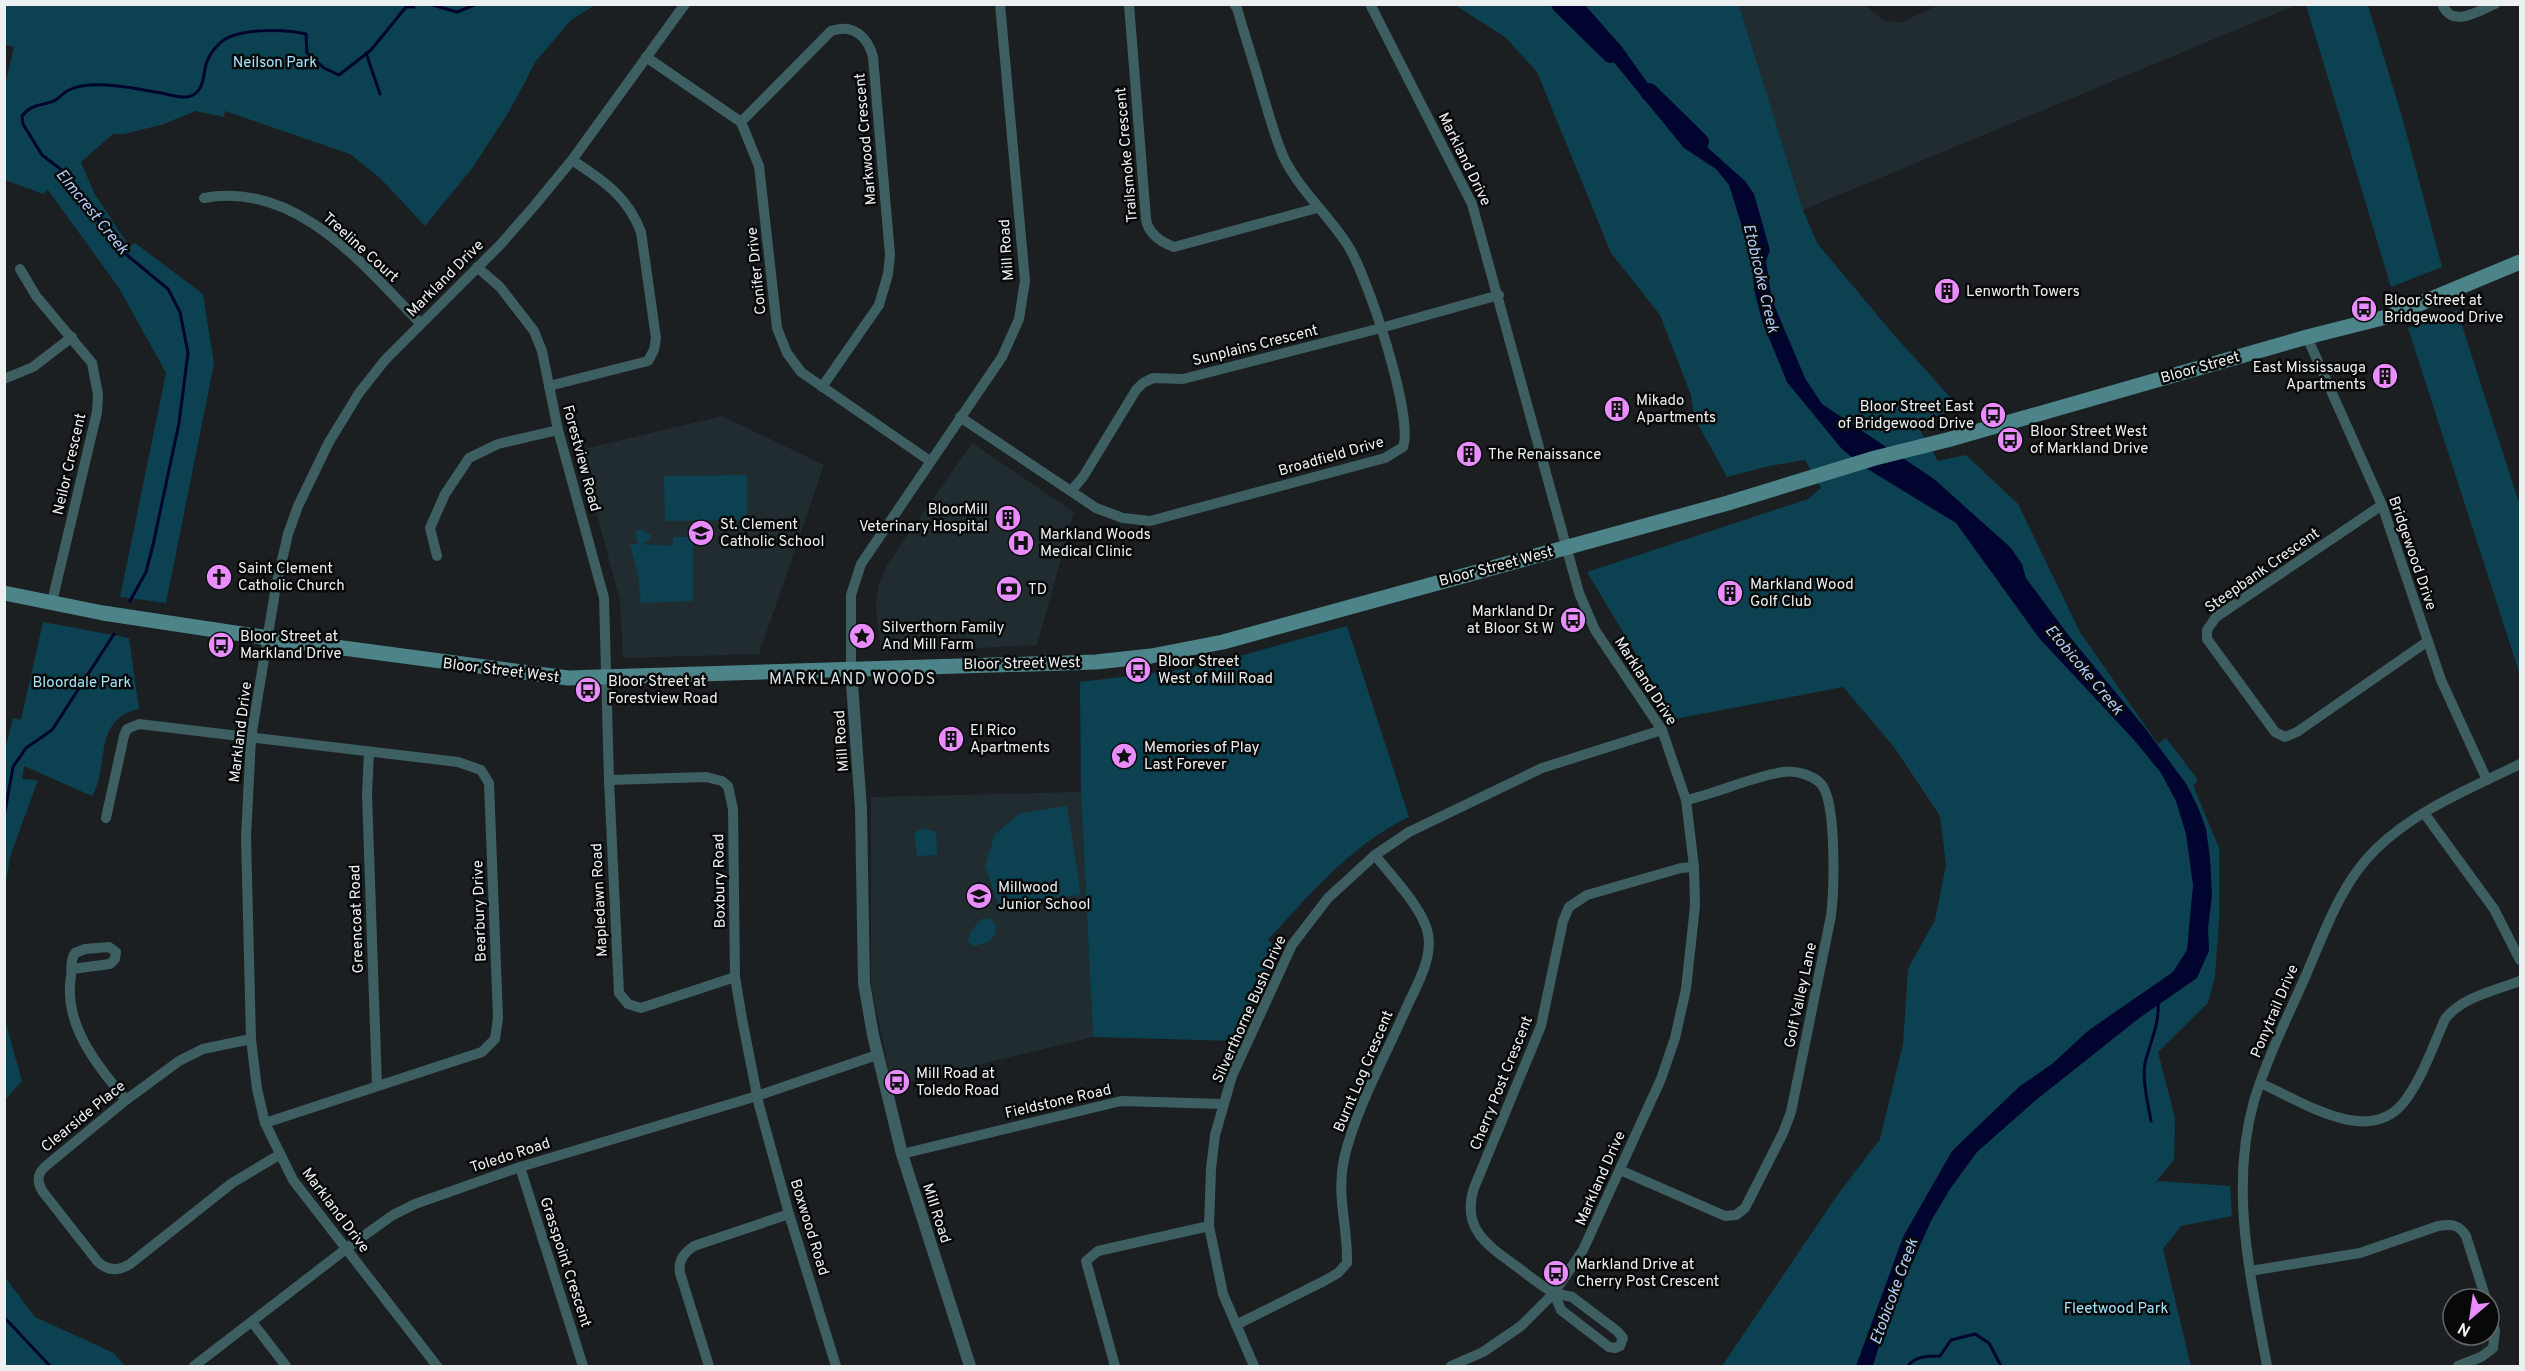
<svg xmlns="http://www.w3.org/2000/svg" width="2525" height="1371" font-family="Overpass,sans-serif">
<style>
.built{fill:#212c30}
.green{fill:#0c4151}
.water{fill:#00042e}
.lines{fill:none;stroke-linecap:round;stroke-linejoin:round}
.stream{stroke:#00042e;stroke-width:3}
.river{stroke:#00042e;stroke-width:18}
.minor{stroke:#3e5f62;stroke-width:10}
.tertiary{stroke:#3e5f62;stroke-width:12}
.secondary{stroke:#4d8489;stroke-width:15}
.labels{text-anchor:middle;stroke-width:5;stroke-linejoin:round;paint-order:stroke}
.park-label{font-size:15px;fill:#a6e3fa;stroke:#070909}
.street-label{font-size:15px;fill:#edf0f1;stroke:#070909}
.poi-label{font-size:15px;fill:#edf0f1;stroke:#070909;text-anchor:start}
.water-label{font-size:16px;font-style:italic;fill:#b0caf7;stroke:#070909}
.neighbourhood-label{font-size:16px;letter-spacing:1.5px;fill:#dae0e3;stroke:#070909}
</style>
<rect width="100%" height="100%" fill="#1b1f21"/>
<g class="built">
<path d="M1941 4 2296 5 1803 210 1739 5H1864L1884 21 1902 22Z"/>
<path d="M722 416 824 465 759 654 623 658 620 601 580 450Z"/>
<path d="M972 443 1074 512 1037 645 881 653 876 606 878 587 887 565Z"/>
<path d="M1081 792 1093 1037 892 1086 871 985V797Z"/>
</g>
<g class="green">
<path d="M4 5H595L571 20 536 61 510 110 473 167 425 226 380 178 350 154 225 111 224 117 196 111 161 125 124 134H113L81 162 94 193 129 246 135 243 203 294 214 364 166 603 120 597 166 373 119 288 48 190 43 194 5 180V85L14 47 5 45Z"/>
<path d="M1455 5H1739L1803 210 1817 243 1894 335 1960 408 1916 423 1938 461 1966 455 2018 504 2080 632 2158 744 2166 738 2198 780 2193 785 2219 848V920L2215 976 2208 1003 2158 1052 2175 1118 2174 1160 2155 1183 2159 1181 2230 1186 2232 1216 2181 1226 2163 1249 2191 1366H1722L1836 1197 1880 1139 1903 1044 1908 969 1935 920 1946 865 1940 816 1894 747 1843 687 1675 719 1587 572 1808 499 1821 488 1805 460 1769 466 1727 477 1694 417 1691 395 1660 315 1611 253 1537 72 1505 37Z"/>
<path d="M2306 5H2368L2402 117 2442 267 2391 287Z"/>
<path d="M2457 310 2520 506V675L2408 328Z"/>
<path d="M747 475V520L665 521 664 476Z"/>
<path d="M640 529 651 535 649 541 641 544 673 546V537H693V601L641 603 638 574 630 544H639L636 540V531Z"/>
<path d="M43 622 129 638 139 709C92 719 110 766 92 796L24 766 22 779 38 780 10 857 5 888 4 754 13 718 21 720Z"/>
<path d="M1347 626 1409 817C1352 844 1310 894 1268 940L1278 949 1236 1041 1093 1037 1081 792 1080 682 1178 670 1222 661Z"/>
<path d="M1067 806 1081 895 998 903 985 866 995 834 1020 813Z"/>
<path d="M922 828 936 832 937 855 917 856 914 833Z"/>
<path d="M983 918 991 919 996 925C996 941 988 943 974 946L968 942C969 931 975 926 983 918Z"/>
<path d="M4 1017 22 1081 5 1100H4Z"/>
<path d="M4 1276 35 1317 114 1353 125 1366H5Z"/>
</g>
<path class="water" d="M1559 5H1585L1622 47 1669 113 1745 181 1754 194 1770 250 1766 261 1772 300 1805 378 1822 404 1934 479 2010 547 2022 564 2026 578 2069 636 2145 728 2187 785 2198 807 2206 829 2210 858 2212 896 2208 928 2209 951 2197 978 2138 1019 2036 1100 1977 1152 1950 1189 1931 1221 1897 1297 1879 1346 1873 1366H1856L1903 1237 1952 1151 2020 1086 2052 1064 2089 1030 2173 972 2187 950 2193 885 2186 834 2176 801 2161 773 2135 741 2039 638 1956 523 1861 465 1841 448 1787 382 1762 321 1754 289 1753 262 1729 185 1716 169 1684 148 1585 27Z"/>
<g class="lines">
<g class="stream">
<path d="M429 4 457 12 477 4"/>
<path d="M366 53 380 94"/>
<path d="M130 601 146 572 153 545 179 423 188 353 180 312 168 289 122 251 104 231 91 205 63 171 42 155 23 124 22 116C31 104 41 106 54 101 59 98 63 93 69 90 91 79 132 88 155 92 165 93 178 98 187 97 204 94 203 77 206 64 208 58 213 50 218 45 233 27 285 29 306 34L307 53 324 68 339 75 371 50 406 7H414V4"/>
<path d="M4 817 13 767 26 748 52 730 114 634"/>
<path d="M2151 1121C2148 1103 2142 1081 2145 1063 2150 1043 2160 1022 2158 1002"/>
<path d="M4 1317 50 1366"/>
<path d="M1908 1366C1915 1356 1928 1356 1940 1356L1951 1340 1975 1334 1989 1343 2001 1366"/>
</g>
<g class="river">
<path d="M1560 4 1611 54"/>
<path d="M1649 92 1700 142"/>
</g>
<g class="minor">
<path d="M1129 4 1146 219C1148 234 1161 242 1174 247L1317 208"/>
<path d="M1370 4 1472 204 1579 593 1595 630 1662 730 1686 800 1694 867 1695 906 1686 989 1675 1038 1661 1079 1583 1250 1554 1293 1521 1326 1483 1352 1451 1366"/>
<path d="M2442 4C2452 29 2478 11 2495 4"/>
<path d="M646 57 741 122 759 166 777 328 787 353 801 372 930 461"/>
<path d="M741 122 831 31C853 23 868 37 873 57L890 255 888 274 879 305 822 387"/>
<path d="M204 198C297 181 362 264 420 323"/>
<path d="M477 267 500 287 534 331 542 351 558 430 604 598 609 780 619 993 628 1004 641 1008 735 977"/>
<path d="M20 269 36 296 92 363 98 394 97 412 52 602"/>
<path d="M2307 337 2382 505 2441 680 2487 780"/>
<path d="M4 379 33 367 72 337"/>
<path d="M549 386 648 361 654 350 656 338 641 232C627 196 604 181 572 160"/>
<path d="M960 417 1096 508 1123 518 1150 521 1385 458 1403 447C1414 416 1367 274 1347 244 1328 215 1301 191 1285 160 1275 139 1270 117 1263 95 1255 66 1245 37 1237 8L1234 4"/>
<path d="M1071 491 1083 477 1136 390 1143 383 1153 378 1183 379 1195 376 1381 328 1499 295"/>
<path d="M2382 505 2216 617 2207 630V639L2275 732 2285 737 2297 732 2428 641"/>
<path d="M437 556 430 528 445 494 469 458 498 444 558 430"/>
<path d="M851 670V595L861 564 1002 357 1019 319 1025 281 1000 4"/>
<path d="M369 752 367 794 377 1086"/>
<path d="M609 780 706 777 722 781 728 786 733 809 735 977 742 1019 759 1105 789 1214 836 1366"/>
<path d="M2424 813 2494 909 2520 960"/>
<path d="M106 818 124 736 127 729 139 724 458 762 481 770 489 783 498 1018 495 1039 482 1052 265 1123"/>
<path d="M72 969 110 964 115 959 116 952 109 947 85 949 75 953C70 960 72 967 71 976 63 1025 97 1065 126 1100"/>
<path d="M251 1039 203 1049 179 1061 126 1100 47 1165C37 1173 36 1181 43 1192L98 1262C108 1271 119 1271 130 1264L232 1183 279 1155"/>
<path d="M2260 1083C2300 1100 2368 1148 2404 1102 2422 1079 2433 1046 2445 1019 2462 997 2496 990 2520 981"/>
<path d="M902 1154 1121 1101 1224 1104"/>
<path d="M520 1167 583 1366"/>
<path d="M1620 1170 1725 1216 1736 1215 1745 1208 1783 1133 1791 1112 1831 916C1834 892 1837 801 1821 784 1813 775 1795 770 1783 772 1751 777 1718 793 1686 800"/>
<path d="M2250 1271 2360 1253 2438 1226C2451 1224 2459 1224 2466 1236L2486 1299"/>
<path d="M1554 1293C1540 1285 1528 1275 1516 1266 1487 1245 1461 1228 1474 1188L1541 1026 1563 921 1569 907 1587 895 1681 868 1694 867"/>
<path d="M1554 1293 1572 1297 1617 1331 1623 1338 1620 1346 1615 1348 1609 1347 1561 1310Z"/>
<path d="M252 1322 286 1366"/>
<path d="M1236 1325 1324 1281 1338 1273 1347 1263C1348 1226 1336 1197 1344 1159 1356 1108 1384 1059 1405 1011 1415 988 1433 960 1428 934 1424 909 1390 875 1375 855"/>
<path d="M194 1366 355 1242 393 1215 415 1204 520 1167 757 1096 877 1055"/>
<path d="M437 1366 293 1180 265 1123 257 1089 251 1039 246 837 251 738 276 586 288 534 298 506 329 442 359 393 385 360 501 244 535 205 572 160 685 4"/>
<path d="M709 1366 680 1273C678 1260 684 1253 694 1246L789 1214"/>
<path d="M1115 1366 1086 1261 1098 1251 1209 1226"/>
<path d="M1254 1366 1223 1294 1209 1226 1211 1169 1215 1135 1232 1076 1292 945 1328 898 1375 855 1409 832 1542 768 1662 730"/>
<path d="M2267 1366C2251 1279 2229 1189 2254 1101 2267 1058 2288 1016 2306 975 2325 931 2341 883 2376 849 2416 810 2471 788 2520 764"/>
<path d="M2458 1366 2481 1357 2493 1348 2495 1330 2489 1309"/>
</g>
<path class="tertiary" d="M851 670 861 809 864 983 873 1035 902 1154 970 1366"/>
<path class="secondary" d="M4 593 103 613 268 638 568 678 1096 662 1151 656 1223 642 1728 503 1875 458 1947 440 2307 337 2390 316 2520 262"/>
</g>
<defs>
<g id="building-disc" transform="scale(1.35)"><circle r="9.5" fill="#e98dfe" stroke="#070909"/><path d="M-4-6H4V6H1V3H-1V6H-4ZM-2.5-4.3h1.7v1.8h-1.7ZM.8-4.3h1.7v1.8H.8ZM-2.5-1h1.7V.8h-1.7ZM.8-1h1.7V.8H.8Z" fill="#111"/></g>
<g id="bus-disc" transform="scale(1.35)"><circle r="9.5" fill="#e98dfe" stroke="#070909"/><path d="M-5-6H5V4H4V6H2V4H-2V6H-4V4H-5ZM-3.5-4V0h7V-4ZM-3.5 1.2v1.5H-2V1.2ZM2 1.2v1.5H3.5V1.2Z" fill="#111"/></g>
<g id="school-disc" transform="scale(1.35)"><circle r="9.5" fill="#e98dfe" stroke="#070909"/><path d="M0-5L7-2L0 1L-7-2ZM-4 1L0 2.5L4 1V4Q0 6-4 4Z" fill="#111"/></g>
<g id="hospital-disc" transform="scale(1.35)"><circle r="9.5" fill="#e98dfe" stroke="#070909"/><path d="M-5-5h3v3.5h4V-5h3V5h-3V1.5h-4V5h-3Z" fill="#111"/></g>
<g id="church-disc" transform="scale(1.35)"><circle r="9.5" fill="#e98dfe" stroke="#070909"/><path d="M-1.2-6h2.4v3.5h3.3v2.4h-3.3V6h-2.4V-.1h-3.3v-2.4h3.3Z" fill="#111"/></g>
<g id="bank-disc" transform="scale(1.35)"><circle r="9.5" fill="#e98dfe" stroke="#070909"/><path d="M-6-4H6V4H-6ZM0-2.3a2.3 2.3 0 1 0 0 4.6a2.3 2.3 0 1 0 0-4.6Z" fill="#111"/></g>
<g id="sight-disc" transform="scale(1.35)"><circle r="9.5" fill="#e98dfe" stroke="#070909"/><path d="M0-6L1.8-2.2L6-1.7L2.9 1.2L3.7 5.4L0 3.3L-3.7 5.4L-2.9 1.2L-6-1.7L-1.8-2.2Z" fill="#111"/></g>
</defs>
<g fill-rule="evenodd">
<use href="#building-disc" x="1947" y="291"/>
<use href="#bus-disc" x="2364" y="309"/>
<use href="#building-disc" x="2385" y="376"/>
<use href="#building-disc" x="1617" y="409"/>
<use href="#bus-disc" x="1993" y="415"/>
<use href="#bus-disc" x="2010" y="440"/>
<use href="#building-disc" x="1469" y="454"/>
<use href="#building-disc" x="1008" y="518"/>
<use href="#school-disc" x="701" y="533"/>
<use href="#hospital-disc" x="1021" y="543"/>
<use href="#church-disc" x="219" y="577"/>
<use href="#bank-disc" x="1009" y="589"/>
<use href="#building-disc" x="1730" y="593"/>
<use href="#bus-disc" x="1573" y="620"/>
<use href="#sight-disc" x="862" y="636"/>
<use href="#bus-disc" x="221" y="645"/>
<use href="#bus-disc" x="1138" y="670"/>
<use href="#bus-disc" x="588" y="690"/>
<use href="#building-disc" x="951" y="739"/>
<use href="#sight-disc" x="1124" y="756"/>
<use href="#school-disc" x="979" y="896"/>
<use href="#bus-disc" x="897" y="1082"/>
<use href="#bus-disc" x="1556" y="1273"/>
</g>
<g class="labels">
<g class="park-label">
<text x="275" y="67">Neilson Park</text>
<text x="82" y="687">Bloordale Park</text>
<text x="2116" y="1313">Fleetwood Park</text>
</g>
<g class="street-label">
<text transform="translate(865 139) rotate(-95)" y="5">Markwood Crescent</text>
<text transform="translate(1126 155) rotate(-95)" y="5">Trailsmoke Crescent</text>
<text transform="translate(1465 159) rotate(64)" y="5">Markland Drive</text>
<text transform="translate(361 247) rotate(42)" y="5">Treeline Court</text>
<text transform="translate(1006 250) rotate(-94)" y="5">Mill Road</text>
<text transform="translate(756 271) rotate(-96)" y="5">Conifer Drive</text>
<text transform="translate(445 278) rotate(-45)" y="5">Markland Drive</text>
<text transform="translate(1255 345) rotate(-14)" y="5">Sunplains Crescent</text>
<text transform="translate(2200 367) rotate(-16)" y="5">Bloor Street</text>
<text transform="translate(1331 456) rotate(-16)" y="5">Broadfield Drive</text>
<text transform="translate(582 458) rotate(75)" y="5">Forestview Road</text>
<text transform="translate(69 464) rotate(-77)" y="5">Neilor Crescent</text>
<text transform="translate(2413 553) rotate(71)" y="5">Bridgewood Drive</text>
<text transform="translate(1496 566) rotate(-15)" y="5">Bloor Street West</text>
<text transform="translate(2262 570) rotate(-35)" y="5">Steepbank Crescent</text>
<text transform="translate(1022 663) rotate(-1)" y="5">Bloor Street West</text>
<text transform="translate(501 670) rotate(7)" y="5">Bloor Street West</text>
<text transform="translate(1646 681) rotate(57)" y="5">Markland Drive</text>
<text transform="translate(240 732) rotate(-83)" y="5">Markland Drive</text>
<text transform="translate(841 741) rotate(-94)" y="5">Mill Road</text>
<text transform="translate(719 881) rotate(-91)" y="5">Boxbury Road</text>
<text transform="translate(599 900) rotate(-93)" y="5">Mapledawn Road</text>
<text transform="translate(479 911) rotate(-92)" y="5">Bearbury Drive</text>
<text transform="translate(356 919) rotate(-92)" y="5">Greencoat Road</text>
<text transform="translate(1800 995) rotate(-78)" y="5">Golf Valley Lane</text>
<text transform="translate(1249 1009) rotate(-66)" y="5">Silverthorne Bush Drive</text>
<text transform="translate(2274 1011) rotate(-67)" y="5">Ponytrail Drive</text>
<text transform="translate(1363 1071) rotate(-67)" y="5">Burnt Log Crescent</text>
<text transform="translate(1501 1083) rotate(-68)" y="5">Cherry Post Crescent</text>
<text transform="translate(1058 1101) rotate(-13)" y="5">Fieldstone Road</text>
<text transform="translate(83 1116) rotate(-39)" y="5">Clearside Place</text>
<text transform="translate(510 1155) rotate(-18)" y="5">Toledo Road</text>
<text transform="translate(1600 1178) rotate(-66)" y="5">Markland Drive</text>
<text transform="translate(336 1210) rotate(53)" y="5">Markland Drive</text>
<text transform="translate(937 1213) rotate(72)" y="5">Mill Road</text>
<text transform="translate(810 1227) rotate(73)" y="5">Boxwood Road</text>
<text transform="translate(566 1262) rotate(72)" y="5">Grasspoint Crescent</text>
</g>
<g class="poi-label">
<text x="1966" y="296">Lenworth Towers</text>
<text x="2384" y="305">Bloor Street at<tspan x="2384" dy="17">Bridgewood Drive</tspan></text>
<text x="2366" y="372" text-anchor="end">East Mississauga<tspan x="2366" dy="17">Apartments</tspan></text>
<text x="1636" y="405">Mikado<tspan x="1636" dy="17">Apartments</tspan></text>
<text x="1974" y="411" text-anchor="end">Bloor Street East<tspan x="1974" dy="17">of Bridgewood Drive</tspan></text>
<text x="2030" y="436">Bloor Street West<tspan x="2030" dy="17">of Markland Drive</tspan></text>
<text x="1488" y="459">The Renaissance</text>
<text x="988" y="514" text-anchor="end">BloorMill<tspan x="988" dy="17">Veterinary Hospital</tspan></text>
<text x="720" y="529">St. Clement<tspan x="720" dy="17">Catholic School</tspan></text>
<text x="1040" y="539">Markland Woods<tspan x="1040" dy="17">Medical Clinic</tspan></text>
<text x="238" y="573">Saint Clement<tspan x="238" dy="17">Catholic Church</tspan></text>
<text x="1750" y="589">Markland Wood<tspan x="1750" dy="17">Golf Club</tspan></text>
<text x="1028" y="594">TD</text>
<text x="1554" y="616" text-anchor="end">Markland Dr<tspan x="1554" dy="17">at Bloor St W</tspan></text>
<text x="882" y="632">Silverthorn Family<tspan x="882" dy="17">And Mill Farm</tspan></text>
<text x="240" y="641">Bloor Street at<tspan x="240" dy="17">Markland Drive</tspan></text>
<text x="1158" y="666">Bloor Street<tspan x="1158" dy="17">West of Mill Road</tspan></text>
<text x="608" y="686">Bloor Street at<tspan x="608" dy="17">Forestview Road</tspan></text>
<text x="970" y="735">El Rico<tspan x="970" dy="17">Apartments</tspan></text>
<text x="1144" y="752">Memories of Play<tspan x="1144" dy="17">Last Forever</tspan></text>
<text x="998" y="892">Millwood<tspan x="998" dy="17">Junior School</tspan></text>
<text x="916" y="1078">Mill Road at<tspan x="916" dy="17">Toledo Road</tspan></text>
<text x="1576" y="1269">Markland Drive at<tspan x="1576" dy="17">Cherry Post Crescent</tspan></text>
</g>
<g class="water-label">
<text transform="translate(93 211) rotate(51)" y="6">Elmcrest Creek</text>
<text transform="translate(1762 278) rotate(77)" y="6">Etobicoke Creek</text>
<text transform="translate(2085 669) rotate(50)" y="6">Etobicoke Creek</text>
<text transform="translate(1893 1291) rotate(-70)" y="6">Etobicoke Creek</text>
</g>
<g class="neighbourhood-label">
<text x="853" y="684">MARKLAND WOODS</text>
</g>
</g>
<rect width="2525" height="1371" fill="none" stroke="#edf0f1" stroke-width="12"/>
<g transform="translate(2471 1317) rotate(209)"><circle r="28" fill="#070909" stroke="#636566" stroke-width="1.5"/>
<path d="M0-4.5L10 22L0 15L-10 22Z" fill="#e98dfe"/>
<text y="-9" font-size="16" font-weight="bold" text-anchor="middle" fill="#edf0f1">N</text>
</g>
</svg>
